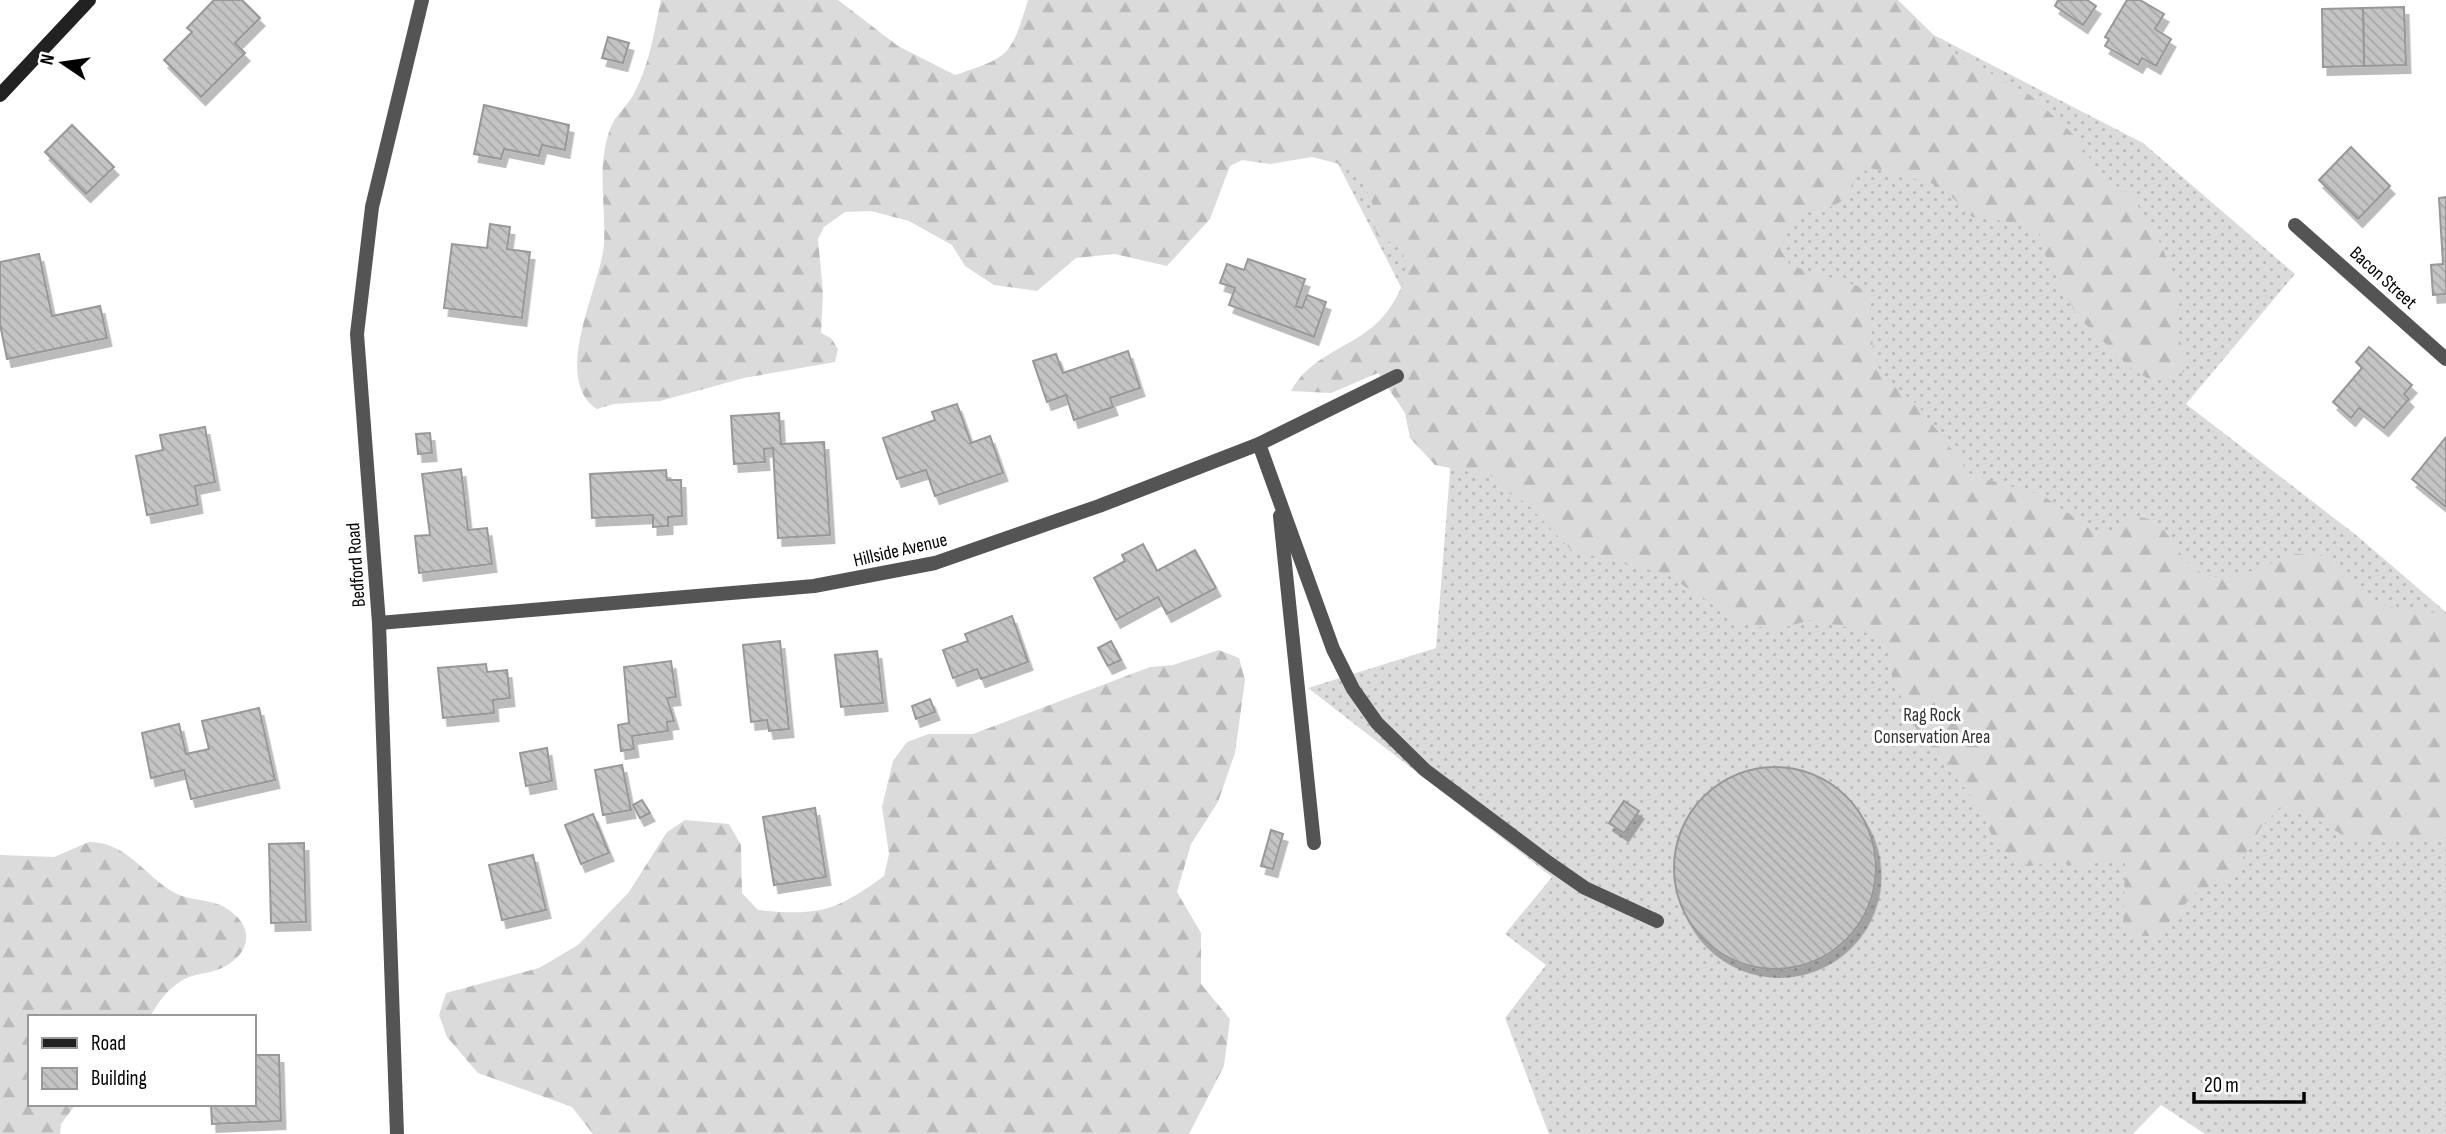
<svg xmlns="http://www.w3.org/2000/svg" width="2446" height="1134" font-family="'Sofia Sans Condensed',sans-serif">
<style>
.grass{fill:url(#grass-dots)}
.forest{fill:url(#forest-firs)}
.building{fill:url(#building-back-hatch);stroke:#989898;stroke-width:2;filter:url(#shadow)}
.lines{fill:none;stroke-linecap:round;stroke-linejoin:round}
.service{stroke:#545454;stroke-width:14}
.minor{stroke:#545454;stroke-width:14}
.tertiary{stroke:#545454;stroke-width:14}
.secondary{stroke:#212121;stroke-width:14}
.labels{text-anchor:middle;stroke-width:6;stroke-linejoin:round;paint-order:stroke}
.street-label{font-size:19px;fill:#000;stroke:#fff}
.park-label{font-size:19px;fill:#323232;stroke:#fff}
</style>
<defs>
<pattern id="grass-dots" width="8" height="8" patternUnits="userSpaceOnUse" patternTransform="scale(1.75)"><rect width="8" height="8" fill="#dbdbdb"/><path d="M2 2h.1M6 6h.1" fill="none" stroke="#bababa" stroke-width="1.8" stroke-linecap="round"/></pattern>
<pattern id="forest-firs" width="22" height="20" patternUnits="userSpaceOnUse" patternTransform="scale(1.75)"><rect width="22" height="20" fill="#dbdbdb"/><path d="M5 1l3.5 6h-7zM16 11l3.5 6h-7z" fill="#bababa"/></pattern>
<pattern id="building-back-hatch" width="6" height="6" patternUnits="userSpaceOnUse" patternTransform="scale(1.75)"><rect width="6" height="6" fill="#c4c4c4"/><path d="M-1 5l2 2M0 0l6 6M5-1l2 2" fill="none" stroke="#a7a7a7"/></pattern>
<filter id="shadow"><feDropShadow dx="4.5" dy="8" stdDeviation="0" flood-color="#0004"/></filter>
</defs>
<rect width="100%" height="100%" fill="#fff"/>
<path class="grass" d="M1866 0 2143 143 2295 274 2186 404 2356 535 2446 612V1134H2205L2161 1105 2133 1134H1549L1505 1018 1546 965 1505 934 1552 877 1308 688 1436 648 1456 395 1307 103Z"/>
<g class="forest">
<path d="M661 0H838L898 46 955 75C1011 57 1011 55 1028 0H1898L1950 51 2030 95 2072 133 2106 181 2121 188 2134 200 2156 234 2177 281 2178 336 2185 354 2184 372 2164 380 2147 378 2132 369 2077 316 2044 253 2040 234 2025 224 1972 217 1947 192 1931 183 1870 168C1866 171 1859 174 1856 178 1851 184 1854 192 1847 197 1813 224 1802 193 1780 249L1790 265 1858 286 1870 297 1873 351 1879 369 1890 383 1917 404 1971 475 2042 495 2089 528 2105 534C2113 529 2125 520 2134 518 2181 511 2171 596 2244 573 2261 568 2274 564 2288 553L2322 556C2369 604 2378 610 2446 613V837L2428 842 2403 838 2351 840 2304 812 2280 808 2261 827 2233 875 2195 893 2157 936H2132L2123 930 2125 863C2109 856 2101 858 2087 868L2056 862 2029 866 2006 856 1998 848 1977 804 1937 753 1919 735 1892 678 1890 652 1862 630 1811 620 1774 630 1739 622 1666 574 1572 551 1526 503 1503 490 1500 478 1435 465 1410 438 1405 413 1378 373 1331 393 1291 391C1311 354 1352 348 1379 321 1394 306 1417 269 1399 248 1394 243 1383 239 1376 235L1372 203 1361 177 1351 167 1312 157 1270 164 1242 160 1230 166 1210 219 1167 266 1115 254 1076 258 1037 291 994 285 965 266 952 245 909 221 871 211 845 212 824 227 818 239 823 292 821 333 831 338 838 349 835 362 744 378 660 401 614 404 597 409C550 378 601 286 604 244 606 205 596 164 611 127 615 116 626 107 632 97 649 68 654 32 661 0Z"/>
<path d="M1219 650 1239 658 1245 680 1235 753 1218 802 1191 844 1177 892 1201 933V984L1230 1019 1224 1066 1189 1134H593L572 1107 478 1073 447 1037 439 1015 446 993 539 968 578 945 629 892 667 832 685 820 729 824 741 845 742 893 758 910C818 916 835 912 884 876L889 854 882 807 893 761 907 742 929 734H973L1150 667 1173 665Z"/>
<path d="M89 842C128 842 145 877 175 893 190 901 212 899 226 908 255 926 252 953 222 968 209 974 193 973 181 981 166 991 159 1001 150 1017H30V1104H76L61 1124 60 1134H0V855L54 857Z"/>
</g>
<g class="building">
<path d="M214 0H242L260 18 235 43 245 53 201 97 164 60 192 32 187 28Z"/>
<path d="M2058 0H2087L2096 6 2083 25 2055 6Z"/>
<path d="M2127 0H2140L2164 14 2155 29 2171 39 2156 66 2142 58 2138 65 2105 46 2109 39 2105 37Z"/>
<path d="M2404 7 2406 65 2364 66 2363 8Z"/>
<path d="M2363 8 2364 66 2323 67 2322 9Z"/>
<path d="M608 37 629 43 623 63 602 58Z"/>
<path d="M484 105 569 125 565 150 542 145 539 156 504 149 501 159 474 154Z"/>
<path d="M72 125 114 167 86 194 45 152Z"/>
<path d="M2351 147 2390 186 2358 219 2319 180Z"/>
<path d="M2446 197V294L2433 295 2431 265 2443 264 2439 198Z"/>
<path d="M490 224 510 227 507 249 530 252 522 318 444 308 452 244 487 248Z"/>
<path d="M39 254 52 316 100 306 107 338 7 359 0 324V262Z"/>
<path d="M1248 259 1305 279 1296 306 1302 308 1307 295 1326 302 1314 337 1229 305 1235 288 1220 283 1227 264 1244 270Z"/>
<path d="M2369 347 2412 385 2404 394 2409 399 2384 428 2359 408 2351 418 2333 402 2362 368 2356 362Z"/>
<path d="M1128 351 1140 388 1110 398 1113 407 1074 420 1066 395 1047 402 1033 361 1056 354 1063 373Z"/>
<path d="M957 404 971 443 990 436 1003 473 935 496 926 470 897 479 883 438 935 420 932 412Z"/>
<path d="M779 413 781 444 824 442 830 535 778 538 773 448 764 449 765 462 734 464 731 416Z"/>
<path d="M205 427 215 482 195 486 198 505 147 515 136 456 163 450 160 435Z"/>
<path d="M430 433 432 453 418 454 416 434Z"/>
<path d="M2446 437V507L2412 479Z"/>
<path d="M461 469 468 530 487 528 492 564 419 573 415 536 430 535 422 474Z"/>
<path d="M666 470 667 480H681L682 516 668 517V526L653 527V515L592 518 590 474Z"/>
<path d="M1143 544 1157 571 1195 550 1216 588 1167 614 1158 597 1116 620 1094 578 1125 561 1122 555Z"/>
<path d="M1012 616 1028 662 981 679 977 669 953 678 943 650 968 641 965 634Z"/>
<path d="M780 641 789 729 769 731 767 720 751 722 743 645Z"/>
<path d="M1111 641 1121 660 1108 666 1098 648Z"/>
<path d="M877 651 883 703 841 707 835 655Z"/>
<path d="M671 661 676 697 667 698 674 721 667 722 668 731 632 736 634 749 621 751 618 725 629 723 624 667Z"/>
<path d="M486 664 487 672 507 670 510 698 493 700 494 713 443 718 438 668Z"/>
<path d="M930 699 935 712 916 719 912 706Z"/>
<path d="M259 708 275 780 191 799 184 770 151 778 142 733 179 724 186 754 209 749 202 721Z"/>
<path d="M547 748 552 781 526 786 520 753Z"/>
<path d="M622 765 631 810 603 815 595 770Z"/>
<circle cx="1775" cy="868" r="101"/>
<path d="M642 800 650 813 640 818 633 805Z"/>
<path d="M1624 801 1639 811 1624 833 1609 823Z"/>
<path d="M815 808 826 877 774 885 763 817Z"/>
<path d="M593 814 609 853 581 864 565 825Z"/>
<path d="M1271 830 1283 834 1273 869 1261 866Z"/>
<path d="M304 843 306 922 271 923 269 844Z"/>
<path d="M533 855 546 910 502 920 489 865Z"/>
<path d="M254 1055H279L281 1121 212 1124 211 1104H254Z"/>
</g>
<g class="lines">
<g class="service">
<path d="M1259 444 1333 649 1353 689 1377 723 1425 770 1549 863 1585 888 1657 921"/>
<path d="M1280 516 1314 843"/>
</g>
<g class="minor">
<path d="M2295 225 2446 359"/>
<path d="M379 623 814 586 935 563 1099 506 1259 444 1397 376"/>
</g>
<path class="tertiary" d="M397 1134 379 623 357 334 372 207 422 0"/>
<path class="secondary" d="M0 95 89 0"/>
</g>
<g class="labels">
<g class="street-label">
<text transform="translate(2384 277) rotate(42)" y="7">Bacon Street</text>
<text transform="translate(900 549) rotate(-13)" y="7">Hillside Avenue</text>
<text transform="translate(355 565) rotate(-94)" y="7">Bedford Road</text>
</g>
<g class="park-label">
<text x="1932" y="721">Rag Rock<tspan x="1932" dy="22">Conservation Area</tspan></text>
</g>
</g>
<rect x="28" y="1015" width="228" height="91" fill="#ffffff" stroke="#999999" stroke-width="2"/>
<rect x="42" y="1038" width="35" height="10" fill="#212121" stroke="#999999" stroke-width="2"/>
<text x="91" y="1050" font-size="21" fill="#000000">Road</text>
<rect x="42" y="1068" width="35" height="21" fill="url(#building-back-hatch)" stroke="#999999" stroke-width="2"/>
<text x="91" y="1085" font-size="21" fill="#000000">Building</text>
<g transform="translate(63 63) rotate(283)" stroke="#ffffff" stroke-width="5" paint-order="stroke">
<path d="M0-5L12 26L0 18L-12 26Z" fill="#000000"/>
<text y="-10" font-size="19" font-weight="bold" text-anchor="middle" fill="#000000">N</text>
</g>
<path d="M2194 1092v10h110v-10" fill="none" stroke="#000000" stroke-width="3.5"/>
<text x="2204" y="1092" font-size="21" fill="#000000" stroke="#ffffff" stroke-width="5" paint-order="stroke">20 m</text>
</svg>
